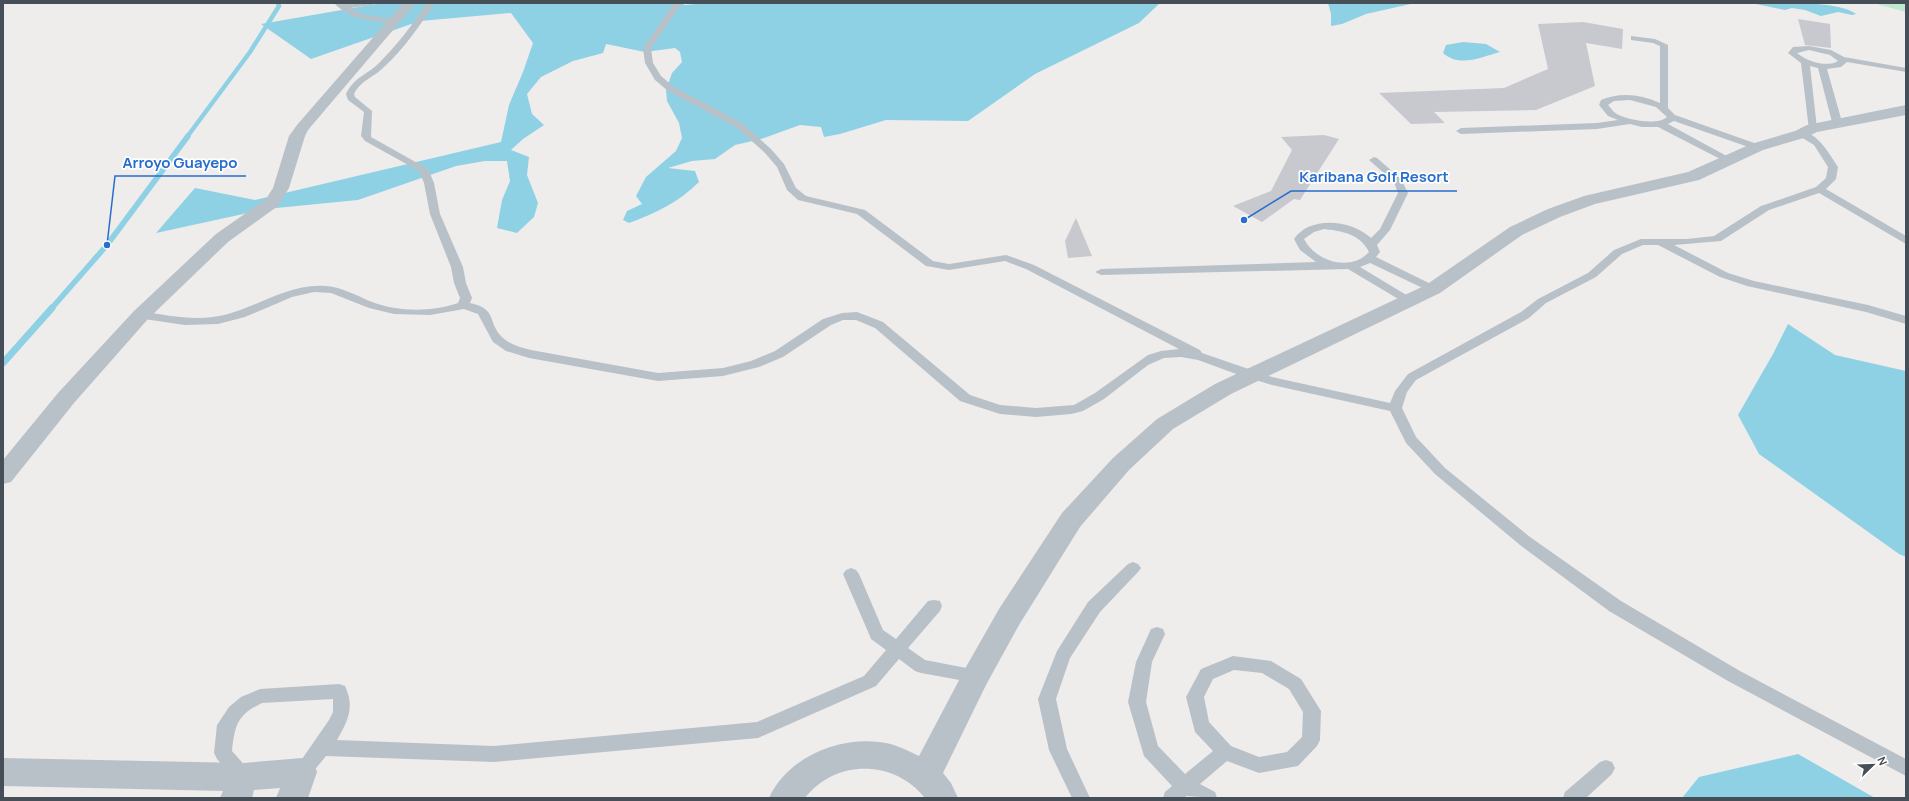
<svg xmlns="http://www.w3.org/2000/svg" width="1909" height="801" font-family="Manrope,sans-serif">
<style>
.green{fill:#bdeacf}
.water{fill:#8ed1e4}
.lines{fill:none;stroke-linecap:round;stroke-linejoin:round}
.stream-far2{stroke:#8ed1e4;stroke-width:4.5}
.stream-far1{stroke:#8ed1e4;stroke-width:5.5}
.stream{stroke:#8ed1e4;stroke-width:7}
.building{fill:#c7c9cf}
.service{fill:#b9c1c8;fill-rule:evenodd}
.minor{fill:#b9c1c8;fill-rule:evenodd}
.leader{fill:none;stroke:#276ece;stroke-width:1.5}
.callout-dot{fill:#276ece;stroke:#fff;stroke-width:1.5}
.callout-label{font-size:15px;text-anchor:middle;font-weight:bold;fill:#276ece;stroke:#fff;stroke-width:3.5;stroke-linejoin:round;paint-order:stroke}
</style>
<rect width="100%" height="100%" fill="#efecec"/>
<path class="green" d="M1873 3H1906V12Z"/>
<g class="water">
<path d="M382 3H679L685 5 707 3H1160L1139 23 1035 74 968 121 886 120 840 134 824 137 821 127 800 125 761 139 735 145 715 159 692 161 668 168 695 171 699 182C679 202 656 213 629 223L623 220 627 211 642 204 636 196 646 177 676 151 682 138 679 123 667 101 666 90 672 73 682 62 680 52 675 48 645 52 606 44 603 53 573 61 541 77 527 94 532 114 544 125 523 139 511 150 529 157 527 175 538 203 534 217 517 233 497 228 502 200 510 181 507 161H485L456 166 358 200 266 209 156 233 195 188 255 200 501 142 509 105 523 72 533 43 511 13 420 21 311 59 261 24Z"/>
<path d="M1328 3H1415L1366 14 1342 24 1331 26V14Z"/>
<path d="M1751 3C1776 3 1838 0 1856 14L1852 15 1838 12 1821 16 1805 10 1792 8 1785 10Z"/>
<path d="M1463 42 1486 44 1500 52C1481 57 1460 68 1443 53L1446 45Z"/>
<path d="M1788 324 1835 355 1906 371V557L1899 554 1759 454 1738 415 1773 354Z"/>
<path d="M1798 754 1875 798H1682L1699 777Z"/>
</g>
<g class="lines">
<path class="stream-far2" d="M187 137 250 52 279 6 278 3"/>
<path class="stream-far1" d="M51 309 107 245 188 136"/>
<path class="stream" d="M3 363 52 308"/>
</g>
<g class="building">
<path d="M1798 19 1830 24 1831 48 1805 45Z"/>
<path d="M1583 22 1623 29 1622 49 1586 43 1595 86 1536 110 1434 112 1445 123 1411 124 1379 93 1504 88 1548 69 1538 24Z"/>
<path d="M1324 135 1339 139 1300 200 1294 199 1262 222 1233 206 1271 191 1292 150 1281 137Z"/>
<path d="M1076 218 1092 256 1068 258 1065 241Z"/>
</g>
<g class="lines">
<g class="service">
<path d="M334 3 344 4 376 3 372 5 350 8 365 15 393 19 397 21 393 23C373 21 348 19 334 3Z"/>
<path d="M427 3H435C420 25 404 49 384 67 373 78 361 80 354 94L355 97 372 111 371 137 428 169 434 183 440 214 463 267 466 283 472 298 470 303C498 309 487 322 502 337 510 345 521 347 531 350L658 373 723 368 751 361 775 351 823 319 842 313 857 312 883 322 970 395 1000 405 1036 408 1074 405 1095 393 1148 355 1161 351 1179 349 1026 269 1005 261 949 270 926 266 857 214 798 200 787 190 777 167 765 153 736 127 668 91 655 80 645 63 643 48 674 3H682L651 48 653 63 661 76 674 87 742 123 771 149 784 164 796 188 806 196 865 210 933 261 949 264 1006 255 1034 265 1200 350 1202 353 1272 377 1390 403 1395 391 1408 374 1521 312 1538 299 1588 273 1614 250 1641 239H1687L1714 236 1761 206 1816 187 1826 178 1828 167 1814 145 1796 134 1798 132C1815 128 1830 155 1838 167L1836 179 1826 189 1906 236V244L1819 193 1769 210 1721 241 1674 245 1728 273 1754 281 1868 305 1906 316V324L1866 312 1747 286 1720 277 1658 245H1643L1622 254 1596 277 1546 303 1529 318 1416 380 1407 392 1402 408 1416 437 1445 468 1530 537 1621 601 1740 671 1906 759V776L1728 681 1609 611 1520 545 1435 474 1406 443 1390 411 1272 385 1239 375 1198 360 1181 357 1164 358 1148 365 1104 399 1083 411 1071 414 1036 417 1000 414 960 401 875 328 856 320H843L831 325 783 357 759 367 723 376 658 381 529 358 506 351 493 342 478 314 464 309 430 315 394 314 369 308 331 293 314 292 292 297 245 317 218 324 185 325 137 318 135 315 137 312 141 311C169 316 200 322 228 314 261 305 290 283 326 286 342 287 357 296 372 302 398 312 432 312 458 303L460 298 454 283 451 267 430 214 424 183 419 171 365 141 361 136 364 112 348 100 346 94C355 76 366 76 379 63 397 45 413 24 427 3Z"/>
<path d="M1631 36 1655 39 1668 45V108L1675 115 1760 145V149H1754L1674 121 1668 124 1734 160 1732 162H1726L1658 127H1642L1630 124 1597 129 1461 134 1456 131 1461 128 1597 123 1618 120 1608 116 1599 105 1601 100C1620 92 1640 94 1660 103V46L1653 43 1631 40ZM1630 100 1656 107 1667 117C1658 126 1624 120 1614 112 1612 110 1610 107 1608 105L1614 101Z"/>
<path d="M1809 46 1831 50 1844 57 1906 68V72L1847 62 1841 67 1827 69 1842 122 1837 125 1832 122 1818 68 1810 66 1817 128 1812 131 1809 130 1801 63 1788 53 1793 47ZM1809 50 1830 55 1838 61C1827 68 1806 61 1797 53Z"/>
<path d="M1374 157 1377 158 1401 179 1408 193 1390 230 1377 245 1380 252 1376 257 1437 287 1439 289 1437 291H1429L1370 263 1360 267 1413 299 1415 301 1413 303H1405L1348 269 1101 275 1095 272 1101 269 1316 262 1300 250 1294 239C1310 215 1352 220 1371 238L1380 229 1398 193 1394 182 1369 160ZM1324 229C1342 231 1360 234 1369 252 1351 272 1316 262 1304 239L1314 232Z"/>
<path d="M1133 562 1138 564 1141 568 1138 572 1100 612 1070 658 1056 699 1067 749 1090 798H1072L1049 750 1038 699 1057 651 1088 602 1128 564Z"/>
<path d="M851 568 856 570 859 574 883 630 896 639 928 601 934 600 940 601 942 606 940 611 908 648 925 660 982 671 984 676 982 681 976 683 921 673 915 671 899 659 876 686 758 738 494 762 326 756 308 778 302 780 296 778 293 772 329 720 333 712V699L262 703C237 715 235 725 232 751L248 769 251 775 248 781 242 783 236 781 217 759 214 753 217 725 229 707 241 697 260 689 339 684 345 686C355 707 348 721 337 740L494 746 757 722 864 676 886 650 871 639 869 634 843 574 846 570Z"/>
<path d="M1157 627 1163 629 1165 634 1152 662 1146 702 1158 746 1185 774 1213 751 1195 732 1186 697 1201 669 1233 656 1271 661 1301 679 1321 711 1320 740 1317 746 1298 766 1259 773 1227 761 1200 784 1215 792 1217 798 1186 796 1185 798H1163L1165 792 1172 786 1144 756 1128 702 1136 662 1151 629ZM1234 670 1262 673 1289 689 1303 712 1302 737 1287 752 1259 757 1231 746 1209 722 1204 697 1213 679Z"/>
<path d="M1606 760 1612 762 1615 768 1612 774 1586 798H1563L1565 792 1600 762Z"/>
</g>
<g class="minor">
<path d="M403 3H416L308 130 305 136 289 188 278 206 228 242 148 319 74 403 11 482 3 484V460L58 393 134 311 216 234 266 199 273 188 289 136 297 125Z"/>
<path d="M1906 105V115L1817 132 1807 137 1763 150 1699 180 1595 204 1560 217 1522 235 1440 293 1231 394 1173 429 1129 470 1080 527 1019 625 986 685 943 773 951 783 958 798H925C894 759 835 759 805 798H769C787 758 837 737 879 742 893 743 907 750 919 756L966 667 999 609 1062 513 1113 458 1157 419 1215 384 1426 285 1510 227 1548 209 1584 196 1688 172 1751 144 1795 131 1807 125Z"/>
<path d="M3 758 243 763 302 758 313 762 317 772 308 798H276L280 788 254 790 252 798H220L223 791 3 786Z"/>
</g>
</g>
<path class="leader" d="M107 245L115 176H246M1244 220L1291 191H1457"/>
<g class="callout-dot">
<circle cx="107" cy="245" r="4"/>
<circle cx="1244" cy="220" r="4"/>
</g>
<g class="callout-label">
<text x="180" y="168">Arroyo Guayepo</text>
<text x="1374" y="182">Karibana Golf Resort</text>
</g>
<rect width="1909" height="801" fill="none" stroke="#464f58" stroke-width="8"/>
<g transform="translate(1873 765) rotate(67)" stroke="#ffffff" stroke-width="3" paint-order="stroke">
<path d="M0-3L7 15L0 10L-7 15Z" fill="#464f58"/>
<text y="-6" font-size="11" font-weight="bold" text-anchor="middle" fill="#464f58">N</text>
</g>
</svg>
